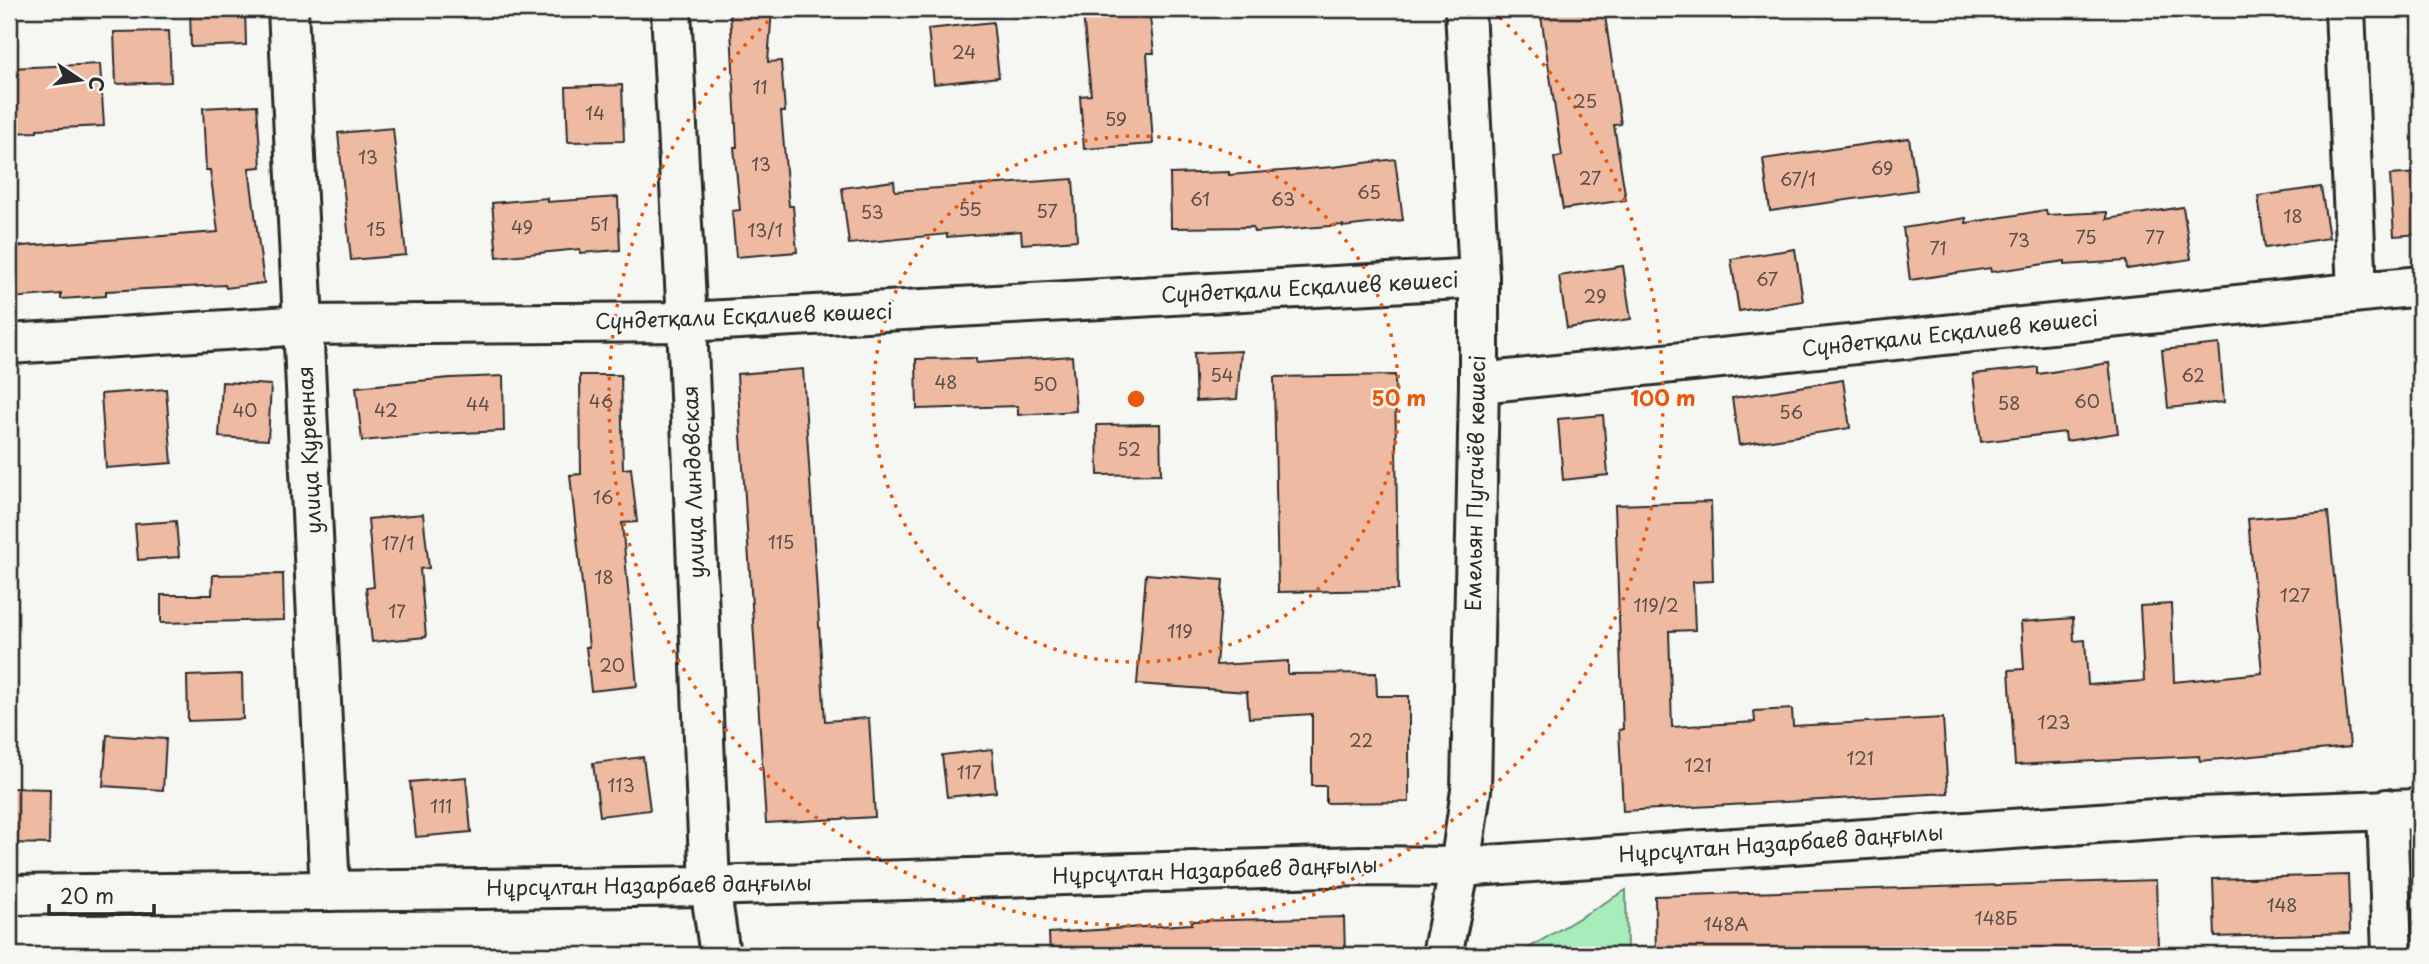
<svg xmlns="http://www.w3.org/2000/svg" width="2429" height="964" font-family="'Playpen Sans',sans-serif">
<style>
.green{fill:#a6edbb;stroke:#688c73;stroke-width:2}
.building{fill:#efbaa2;stroke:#2b2b2b;stroke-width:2}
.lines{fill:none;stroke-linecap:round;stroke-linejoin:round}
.minor-casing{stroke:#2b2b2b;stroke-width:44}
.tertiary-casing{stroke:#2b2b2b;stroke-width:44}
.secondary-casing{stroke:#2b2b2b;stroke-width:44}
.minor{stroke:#f6f6f2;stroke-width:38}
.tertiary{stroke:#f6f6f2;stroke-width:38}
.secondary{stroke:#f6f6f2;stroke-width:38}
.ring{fill:none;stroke:#e8590c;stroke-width:3.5;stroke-dasharray:3.5 7}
.labels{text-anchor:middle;stroke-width:5;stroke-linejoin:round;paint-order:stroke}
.number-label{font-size:18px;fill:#5c4f49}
.street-label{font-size:21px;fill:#2b2b2b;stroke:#f6f6f2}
.centre{fill:#e8590c;stroke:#f6f6f2;stroke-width:3.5}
.ring-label{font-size:21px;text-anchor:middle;font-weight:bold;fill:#e8590c;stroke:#f6f6f2;stroke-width:5;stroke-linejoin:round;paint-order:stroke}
</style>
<rect width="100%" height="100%" fill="#f6f6f2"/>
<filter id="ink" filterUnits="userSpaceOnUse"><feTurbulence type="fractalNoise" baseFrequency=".0143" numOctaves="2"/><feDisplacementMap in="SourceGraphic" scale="14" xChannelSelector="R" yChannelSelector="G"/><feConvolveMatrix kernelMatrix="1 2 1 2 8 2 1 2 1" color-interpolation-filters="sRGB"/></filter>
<g filter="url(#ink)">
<path class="green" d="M1626 890 1627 955H1517Z"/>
<g class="building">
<path d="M190 9H245L246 45 191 47Z"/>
<path d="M730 9H772L768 62 781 61 785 112H781L789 206H793L797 252 736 257 732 211 740 210 734 147H737Z"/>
<path d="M1135 9H1149L1154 53H1147L1153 144 1084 149 1080 96 1091 95 1083 14Z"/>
<path d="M1540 9H1604L1621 124 1614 125 1626 200 1563 209 1554 158 1562 156Z"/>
<path d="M993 22 999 77 934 84 928 29Z"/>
<path d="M169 31 171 82 116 84 114 32Z"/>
<path d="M100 64 104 126 37 129V132L9 133V68Z"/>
<path d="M622 85 624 141 568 142 566 87Z"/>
<path d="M257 105 261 167 249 168 264 283 226 288 225 285 106 291V296L61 299V294L9 298V247L218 232 210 170H206L203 108Z"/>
<path d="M393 128 406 255 351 260 338 133Z"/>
<path d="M1909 138 1917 190 1770 211 1763 159Z"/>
<path d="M1395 159 1403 220 1343 227V225L1254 232 1253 227 1171 228 1170 174 1229 172V175L1333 167Z"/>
<path d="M2420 173V234L2394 236 2390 175Z"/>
<path d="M1073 179 1077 240 1022 244 1021 231 947 237V234L849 244 842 188 894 181 895 191Z"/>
<path d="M2321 187 2329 238 2265 248 2258 196Z"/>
<path d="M618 197 620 250 580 253V249L497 257 492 203 547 198V202Z"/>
<path d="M2183 207 2191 259 2127 269 2126 261 2065 265V261L1991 272 1990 268 1910 280 1903 228 1966 218V223L2046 210 2047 215 2107 212V219Z"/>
<path d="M1795 249 1803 301 1739 311 1731 259Z"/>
<path d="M1623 266 1631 319 1567 328 1559 276Z"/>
<path d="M2219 344 2224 402 2168 408 2162 350Z"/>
<path d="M1241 351 1237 399 1196 401 1194 353Z"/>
<path d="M1072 356 1076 411 1018 415V406L917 409 916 359 976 358V363Z"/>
<path d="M2109 363 2118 433 2066 441 2065 432 1981 442 1973 374 2038 367V374Z"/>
<path d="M803 369 825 721 869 718 875 817 766 823 737 374Z"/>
<path d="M580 375H621L623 469 631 468 637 522 622 523 637 686 591 691 586 647H589L570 475 581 474Z"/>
<path d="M1395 375 1398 590 1278 592 1274 377Z"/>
<path d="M503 376 504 431 440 434 362 441 356 387 450 378Z"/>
<path d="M1843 380 1850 428 1739 445 1732 398Z"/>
<path d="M222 382 271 385 268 440 219 437Z"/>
<path d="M166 389 172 463 106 468 101 394Z"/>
<path d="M1603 415 1608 475 1563 480 1558 419Z"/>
<path d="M1160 424 1161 474 1098 475 1097 425Z"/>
<path d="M1711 502 1713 581 1693 582 1695 630 1669 631 1672 727 1755 722 1754 711 1792 709 1793 726 1943 718 1948 793 1623 811 1619 730 1623 729 1615 505Z"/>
<path d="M2328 512 2350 747 2200 761 2199 756 2015 765 2009 670 2024 669 2021 622 2073 618 2074 641 2085 640 2088 685 2144 681 2140 606 2171 604 2174 682 2262 673 2248 519Z"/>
<path d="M423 514 429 568 420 569 426 637 372 642 366 588 374 587 368 519Z"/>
<path d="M176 521 179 557 138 560 135 524Z"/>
<path d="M283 574 284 620 161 623V595H212L213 575Z"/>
<path d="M1146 574 1223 580 1216 665 1288 661V674L1376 673 1377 696H1409V802L1326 803V786H1312V714L1249 718 1247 692 1137 684Z"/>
<path d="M242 674 243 719 188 721 187 676Z"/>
<path d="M107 735 166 739 163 790 103 786Z"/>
<path d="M992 749 996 792 947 797 942 755Z"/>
<path d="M643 757 650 810 600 816 593 763Z"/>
<path d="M466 777 471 832 416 837 410 782Z"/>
<path d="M9 788 50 789 49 844 9 843Z"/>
<path d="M2348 875 2350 933 2215 937 2213 879Z"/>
<path d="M2156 880 2158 948 1924 955H1656L1655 896Z"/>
<path d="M1344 917 1345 955H1050L1049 933 1192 924V921Z"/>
</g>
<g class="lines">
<g class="minor-casing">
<g id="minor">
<path d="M288 9 330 891"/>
<path d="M671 9 687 322 710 886 720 955"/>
<path d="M2345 9 2357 292"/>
<path d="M9 344 304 325 687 322 1479 278"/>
<path d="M1479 383 2420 286"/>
<path d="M2387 809 2392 955"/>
<path d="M9 895 710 886 1360 866 1460 867"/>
</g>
</g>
<g class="tertiary-casing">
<path id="tertiary" d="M1442 955 1460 867"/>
</g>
<g class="secondary-casing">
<path id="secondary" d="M1465 9 1479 278V383L1471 790 1460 867 2170 818 2420 809"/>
</g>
<use href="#minor" class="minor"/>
<use href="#tertiary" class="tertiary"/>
<use href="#secondary" class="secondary"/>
</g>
</g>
<g class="ring">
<circle cx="1136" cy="399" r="263"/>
<path d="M1492 10A527 527 0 1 1 780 10"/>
</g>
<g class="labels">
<g class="number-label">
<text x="964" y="59">24</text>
<text x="760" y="94">11</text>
<text x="1585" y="108">25</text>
<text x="595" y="120">14</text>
<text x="1116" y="126">59</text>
<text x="368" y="164">13</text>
<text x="761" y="171">13</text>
<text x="1882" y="175">69</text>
<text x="1590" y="185">27</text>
<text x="1798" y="186">67/1</text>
<text x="1369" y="199">65</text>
<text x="1200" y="206">61</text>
<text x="1283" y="206">63</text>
<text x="970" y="216">55</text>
<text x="1047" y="218">57</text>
<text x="872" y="219">53</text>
<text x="2293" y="223">18</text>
<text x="599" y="231">51</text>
<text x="522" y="234">49</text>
<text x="376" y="236">15</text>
<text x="765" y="237">13/1</text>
<text x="2086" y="244">75</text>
<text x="2155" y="244">77</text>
<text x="2019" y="247">73</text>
<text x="1938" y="255">71</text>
<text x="1767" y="286">67</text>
<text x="1595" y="303">29</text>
<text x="1222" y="382">54</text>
<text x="2193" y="382">62</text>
<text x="946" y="389">48</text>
<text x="1045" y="391">50</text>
<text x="601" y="408">46</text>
<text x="2087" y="408">60</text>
<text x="2009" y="410">58</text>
<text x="478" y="411">44</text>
<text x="245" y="417">40</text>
<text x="386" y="417">42</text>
<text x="1791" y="419">56</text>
<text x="1129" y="456">52</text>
<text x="603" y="504">16</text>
<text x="781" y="549">115</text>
<text x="398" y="550">17/1</text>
<text x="604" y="584">18</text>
<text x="2295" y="602">127</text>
<text x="1656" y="612">119/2</text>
<text x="397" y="618">17</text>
<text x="1180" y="638">119</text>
<text x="612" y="672">20</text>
<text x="2054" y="729">123</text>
<text x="1361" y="747">22</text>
<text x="1860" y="765">121</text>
<text x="1698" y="772">121</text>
<text x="969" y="779">117</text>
<text x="621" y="792">113</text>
<text x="441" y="813">111</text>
<text x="2282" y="912">148</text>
<text x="1996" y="925">148Б</text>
<text x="1726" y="931">148А</text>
</g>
<g class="street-label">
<text transform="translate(1310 288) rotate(-3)" y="7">Сүндетқали Есқалиев көшесі</text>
<text transform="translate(744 317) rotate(-2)" y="7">Сүндетқали Есқалиев көшесі</text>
<text transform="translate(1950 334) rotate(-6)" y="7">Сүндетқали Есқалиев көшесі</text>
<text transform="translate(310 450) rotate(-93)" y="7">улица Куренная</text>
<text transform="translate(694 482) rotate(-92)" y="7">улица Линдовская</text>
<text transform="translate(1476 483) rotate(-89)" y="7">Емельян Пугачёв көшесі</text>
<text transform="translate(1781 844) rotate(-4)" y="7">Нұрсұлтан Назарбаев даңғылы</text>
<text transform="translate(1215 871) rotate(-2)" y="7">Нұрсұлтан Назарбаев даңғылы</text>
<text transform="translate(649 886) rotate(-1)" y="7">Нұрсұлтан Назарбаев даңғылы</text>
</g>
</g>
<circle cx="1136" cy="399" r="10" class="centre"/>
<g class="ring-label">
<text x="1399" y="406">50 m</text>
<text x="1663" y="406">100 m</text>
</g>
<rect width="2429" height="964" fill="none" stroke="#f6f6f2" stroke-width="35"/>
<rect x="18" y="18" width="2394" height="929" fill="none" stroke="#2b2b2b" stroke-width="2.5" filter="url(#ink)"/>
<g transform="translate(80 80) rotate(103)" stroke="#f6f6f2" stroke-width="5" paint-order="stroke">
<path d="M0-5L12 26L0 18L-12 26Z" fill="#2b2b2b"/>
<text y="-10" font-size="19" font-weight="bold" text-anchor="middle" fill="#2b2b2b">С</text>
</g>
<path d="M49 904v10h105v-10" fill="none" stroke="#2b2b2b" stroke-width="3.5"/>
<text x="60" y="904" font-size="21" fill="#2b2b2b" stroke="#f6f6f2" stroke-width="5" paint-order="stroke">20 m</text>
</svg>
